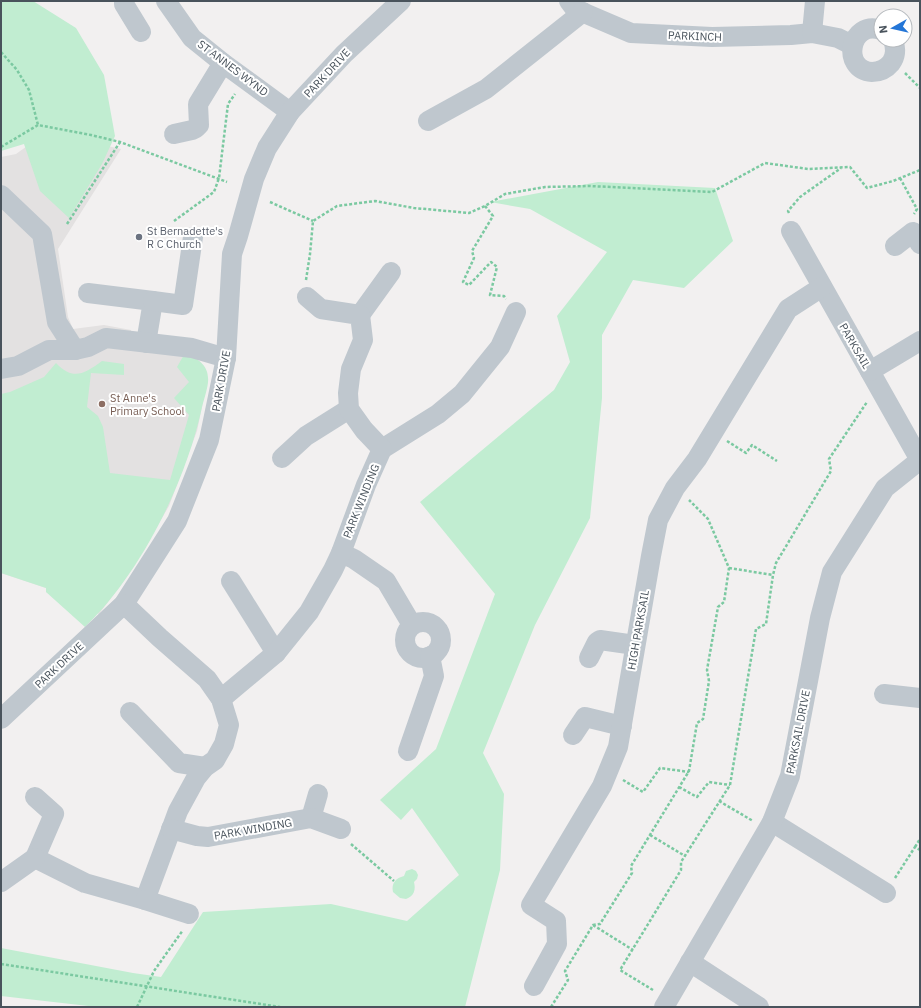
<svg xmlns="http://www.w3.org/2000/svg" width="921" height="1008" font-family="'IBM Plex Sans',sans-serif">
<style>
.education{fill:#e3e1e1}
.green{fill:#c1edd1}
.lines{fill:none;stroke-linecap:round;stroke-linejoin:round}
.path{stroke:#7bc9a1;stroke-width:2.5;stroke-dasharray:3 2;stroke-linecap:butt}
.minor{stroke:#bfc7ce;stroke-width:20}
.worship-dot{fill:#6b7280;stroke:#fff;stroke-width:1.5}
.education-dot{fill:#8d6e63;stroke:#fff;stroke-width:1.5}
.labels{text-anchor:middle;stroke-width:4;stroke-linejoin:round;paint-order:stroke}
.street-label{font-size:11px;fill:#49535c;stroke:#fff}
.worship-label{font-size:11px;fill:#5b616d;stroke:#fff;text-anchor:start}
.education-label{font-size:11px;fill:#785e54;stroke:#fff;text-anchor:start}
</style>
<rect width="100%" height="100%" fill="#f2f0f0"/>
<path class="education" d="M37 139 103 145 121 149 58 249 68 317 73 329 104 325 131 330V334L185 353 201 362 208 378 197 431 169 506 128 575 99 614 46 592V588L1 573V157L16 154Z"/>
<g class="green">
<path d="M1 1H33L76 28 104 75 115 136 102 164 69 218 40 191 24 144 1 151Z"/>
<path d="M598 182 715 188 733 241 684 288 633 280 602 335V398L590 518 535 625 483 753 504 794 500 870 465 1007H97L1 996V948L133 973 161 977 203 912 331 904 407 921 459 875 412 808 401 820 380 800 436 749 495 594 420 502 554 390 570 362 557 316 607 252 530 209 490 202Z"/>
<path d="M185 353C196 358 208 364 208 378 209 385 204 399 202 407 186 482 141 573 85 627L46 592V588L1 573V394L10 392 44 377 56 363C73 381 84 374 102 361L124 364V375L91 373 87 407 98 416 103 427 110 473 170 480 189 415 174 398 189 382 177 367Z"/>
<path d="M412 869 416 871 418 875 417 879 414 882C416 890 414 896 406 899L400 898 393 892C391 883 396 878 404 876L406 871Z"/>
</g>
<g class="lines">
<g class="path">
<path d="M1 52 17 70 29 90 38 125"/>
<path d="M905 73 920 88"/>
<path d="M1 147 38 125 91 135 120 142 227 182"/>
<path d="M900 178 917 209 914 214"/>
<path d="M270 202 313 221"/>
<path d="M485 206 493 216 472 251 474 258 463 282 469 285 491 262 497 267 490 295 504 296 506 299"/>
<path d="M789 213 788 211 800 197 841 168"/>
<path d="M174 221 214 192 219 178 228 104 235 94"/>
<path d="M67 224 120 142"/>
<path d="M306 280 310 254 313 221 337 206 375 201 414 208 469 213 485 206 505 194 545 187 590 186 712 192 765 163 808 169 850 167 867 188 893 181 920 170"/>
<path d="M727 441 746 453 752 445 777 461"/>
<path d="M729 568 773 575"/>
<path d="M623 780 643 792 660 768 689 772"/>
<path d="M679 787 697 797 709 782 730 785"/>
<path d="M719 801 753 821"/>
<path d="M650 835 685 856"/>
<path d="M351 844 394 881"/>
<path d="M915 847 920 839"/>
<path d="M895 878 915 847 920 850"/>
<path d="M593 925 633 950"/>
<path d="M1 964 280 1007"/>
<path d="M653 990 620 970 681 870V862L730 785 756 629 766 624 773 575 776 563 831 471 829 459 867 402"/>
<path d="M137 1007 154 971 183 930"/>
<path d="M551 1007 568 980 565 971 593 925 600 924 632 873 631 866 689 771 697 723 703 719 709 681 707 670 718 607 724 602 729 568 708 519 689 500"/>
</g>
<g class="minor">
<path d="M124 1V4L141 32"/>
<path d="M166 1 192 38 223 63 290 112"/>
<path d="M569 1 575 9 631 33 712 37 791 35 812 33 838 38 852 45"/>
<path d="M881 30C850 19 840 70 872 72 879 72 886 69 891 63 896 56 896 48 893 40"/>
<path d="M812 33 815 1"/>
<path d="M428 121 486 89 583 12"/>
<path d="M174 134 192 130 196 128 199 125 198 104 223 63"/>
<path d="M1 195 42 234 57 322 75 350"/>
<path d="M791 231 920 460"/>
<path d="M895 246 913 232 920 244"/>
<path d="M88 293 153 301 146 343"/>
<path d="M153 301 183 305 193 237"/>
<path d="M360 315 391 272"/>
<path d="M1 369 18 366 49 350H75L88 347 106 338 192 348 226 358"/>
<path d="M870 371 920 341"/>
<path d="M382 449 438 414 462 394 500 347 516 312"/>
<path d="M282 458 306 436 349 409"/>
<path d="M341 553 354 559 386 581 412 625"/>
<path d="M231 581 276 653"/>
<circle cx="423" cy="640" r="18"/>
<path d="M589 658 597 642 600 640 635 645"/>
<path d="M884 694 920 698"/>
<path d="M221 699 276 653 309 612 333 570 341 553 366 485 382 449 364 430 349 409 348 393 351 369 363 340 360 315 321 309 307 297"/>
<path d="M130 712 179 763 205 767"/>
<path d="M1 719 124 604 177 521 209 440 226 358 232 254 238 236 254 179 267 148 290 112 344 54 401 1"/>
<path d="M573 735 585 717 622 726"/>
<path d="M408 751 434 676 430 656"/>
<path d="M35 797 54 814 35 858 85 883 145 900 178 811 196 778 205 767 215 760 224 744 229 725 221 699 207 679 160 638 124 604"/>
<path d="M311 818 318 794"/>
<path d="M772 822 886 893"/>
<path d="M171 829 197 836 208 837 311 818 341 829"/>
<path d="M1 882 35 858"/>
<path d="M145 900 189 914"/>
<path d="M690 962 759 1007"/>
<path d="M534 986 557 944 556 921 531 905 602 786 618 747 651 556 658 520 675 488 697 459 788 309 822 287"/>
<path d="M664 1007 772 822 790 776 820 618 832 572 885 488 920 460"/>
</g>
</g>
<circle class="worship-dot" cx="139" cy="237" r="4"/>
<circle class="education-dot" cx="102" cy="404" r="4"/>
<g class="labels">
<g class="street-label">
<text transform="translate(695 36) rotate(2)" y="4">PARKINCH</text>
<text transform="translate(233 68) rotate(37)" y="4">ST ANNES WYND</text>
<text transform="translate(327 73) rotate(-47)" y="4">PARK DRIVE</text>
<text transform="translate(855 346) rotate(60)" y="4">PARKSAIL</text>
<text transform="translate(221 381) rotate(-80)" y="4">PARK DRIVE</text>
<text transform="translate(361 501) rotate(-68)" y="4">PARK WINDING</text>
<text transform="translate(638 630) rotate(-80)" y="4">HIGH PARKSAIL</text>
<text transform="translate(59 665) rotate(-43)" y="4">PARK DRIVE</text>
<text transform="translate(798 732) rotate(-79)" y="4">PARKSAIL DRIVE</text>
<text transform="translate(253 829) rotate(-10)" y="4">PARK WINDING</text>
</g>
<g class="worship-label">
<text x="147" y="235">St Bernadette's<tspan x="147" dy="13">R C Church</tspan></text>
</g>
<g class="education-label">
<text x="110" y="402">St Anne's<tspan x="110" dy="13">Primary School</tspan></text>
</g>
</g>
<rect width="921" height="1008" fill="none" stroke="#49535c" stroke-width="4"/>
<g transform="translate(893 28) rotate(262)"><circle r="19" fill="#ffffff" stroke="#b6babe"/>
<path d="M0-3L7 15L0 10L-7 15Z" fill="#2476d7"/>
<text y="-6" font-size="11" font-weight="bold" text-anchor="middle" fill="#49535c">N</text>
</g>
</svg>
